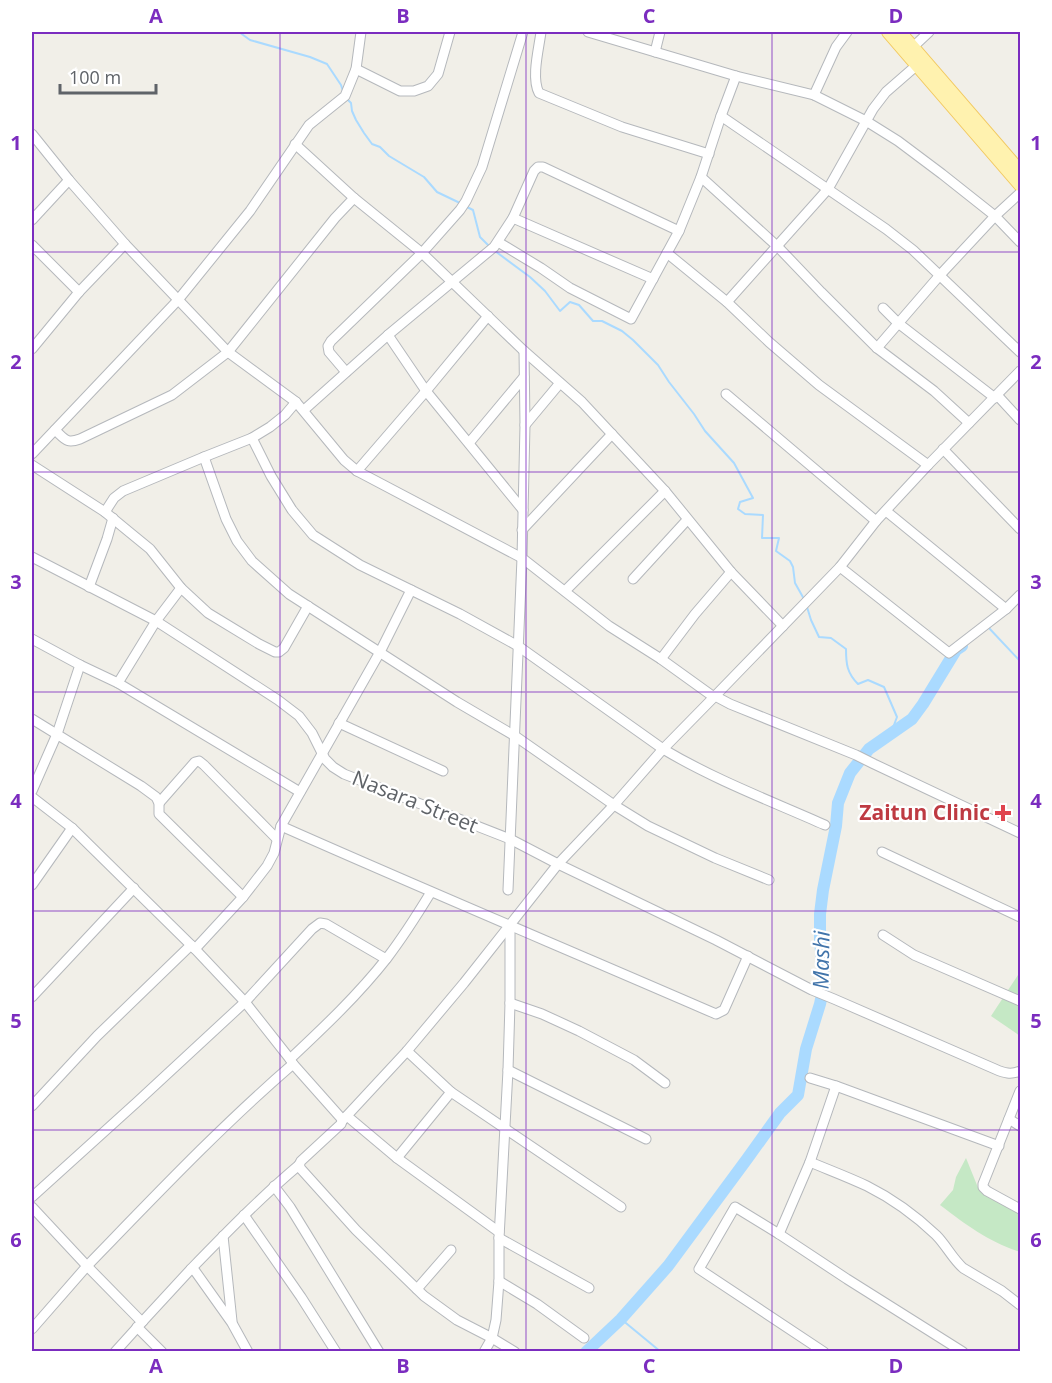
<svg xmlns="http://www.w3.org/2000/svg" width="1052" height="1383" font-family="'Open Sans',sans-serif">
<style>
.green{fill:#c5e8c5}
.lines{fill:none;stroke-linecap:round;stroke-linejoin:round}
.stream{stroke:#aadaff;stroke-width:2}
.river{stroke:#aadaff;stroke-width:12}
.minor-casing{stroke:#b5b8bc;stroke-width:11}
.major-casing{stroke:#f2c960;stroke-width:14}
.minor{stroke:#fff;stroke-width:9}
.major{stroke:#fff2af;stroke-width:12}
.grid{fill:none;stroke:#7b2cbf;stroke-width:1.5;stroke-opacity:0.55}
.health-dot{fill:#e0444e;stroke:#fff;stroke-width:2}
.labels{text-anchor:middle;stroke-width:4.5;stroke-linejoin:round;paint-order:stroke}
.street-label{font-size:21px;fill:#5f6368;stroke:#fff}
.health-label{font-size:21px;font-weight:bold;fill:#be3a42;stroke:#fff;text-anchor:end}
.water-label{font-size:22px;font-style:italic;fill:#4174aa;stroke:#fff}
.neatline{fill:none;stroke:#7b2cbf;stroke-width:2}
.grid-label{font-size:20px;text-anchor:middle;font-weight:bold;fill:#7b2cbf}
</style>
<rect width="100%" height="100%" fill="#f1efe8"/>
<g class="green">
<path d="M1020 972V1036L991 1016Z"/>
<path d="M966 1158 979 1190 996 1197 1020 1212V1252C987 1241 968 1226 940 1205L953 1190 956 1177Z"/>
</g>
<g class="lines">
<g class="stream">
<path d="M239 32 250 40 310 57 327 64 341 85 343 91"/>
<path d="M347 99 351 103 352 111 356 120 364 133 372 144 380 147 389 156 424 177 437 192 462 204"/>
<path d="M467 207 473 210 480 237 490 247"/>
<path d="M495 251 530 277 545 291 560 311 570 302 579 305 593 321H602L622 331 633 340 658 365 669 382 694 414 705 431 734 463 753 498 740 502 738 509 745 514 763 515 762 538H779L776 551 790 561 793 567 795 583 804 599"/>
<path d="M807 607 811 620 819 637 831 638 846 649C846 664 847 673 858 684L868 680 884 687 897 717 891 733"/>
<path d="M988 627 1020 661"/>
<path d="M621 1319 661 1352"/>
</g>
<path class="river" d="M586 1352 621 1319 668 1266 747 1159 780 1113 798 1095 806 1049 820 1004 824 985 820 940V914L823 890 836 826 838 803 850 773 869 749 912 719 923 704 956 650 962 646"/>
<g class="minor-casing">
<g id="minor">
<path d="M541 32C539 48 531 78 539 93L622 127 709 154"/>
<path d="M588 32 736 76 814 95 866 121 898 141 942 174 995 216 1020 242"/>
<path d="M913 47 929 32"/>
<path d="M655 52 660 32"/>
<path d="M356 69 400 91H414L428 86 438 74 450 32"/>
<path d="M814 95 836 47 847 32"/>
<path d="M721 116 886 229 913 250 1020 352"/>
<path d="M32 134 69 180 125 244 228 352 296 402 344 460 357 471 522 558 609 626 661 659 711 695 715 696 840 567 876 521 928 465 1020 371"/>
<path d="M295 144 354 198 422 253 524 351 582 402 665 491 731 572 783 626"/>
<path d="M701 177 778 247 821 292 877 348 934 391 969 423"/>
<path d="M513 218 653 279"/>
<path d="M32 220 69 180"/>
<path d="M498 242 541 268 570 288 631 319 679 231 701 177 721 116 736 76"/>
<path d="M32 245 79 292"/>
<path d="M667 253 727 302 769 342 819 385 928 465"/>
<path d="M727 302 828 189 873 109 886 92 917 65"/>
<path d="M883 308 898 323 995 398"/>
<path d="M388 335 426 391 523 510"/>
<path d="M877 348 940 275 995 216 1020 193"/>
<path d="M32 349 79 292 125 244"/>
<path d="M346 372 329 352 328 346 331 341 422 253 460 210 466 201 482 167 523 32"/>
<path d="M726 394 876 521"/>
<path d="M997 395 1020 420"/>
<path d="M304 410 388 335 494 247 513 218 534 171 538 167H543L679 231"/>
<path d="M525 425 560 383"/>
<path d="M55 430C65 439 66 444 80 439L172 395 228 352 335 218 354 198"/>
<path d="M252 438 271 476 292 510 313 535 360 565 460 614 518 646 663 749C715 780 771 801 825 825"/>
<path d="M469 443 524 377"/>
<path d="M943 449 1020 529"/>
<path d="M32 454 178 300 250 211 309 125 345 96 356 69 361 32"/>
<path d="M204 457 226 519 237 541 252 561 289 594 457 702 515 736 614 805 648 826 715 858 769 880"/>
<path d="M32 465 105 512 128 531 150 549 181 588 208 613 259 644 275 652H279L284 648 308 606"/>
<path d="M357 471 426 391 488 316"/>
<path d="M886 511 1006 609"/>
<path d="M105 512 114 498 123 491 204 457 252 438 270 427 285 415 296 402"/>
<path d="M522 530 612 434"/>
<path d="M32 557 156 621 278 700 299 716 312 733 325 759 333 767 344 774 510 839 558 864 716 940 812 990 834 999 995 1069C1004 1073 1011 1075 1020 1071"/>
<path d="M840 567 949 653 1006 609 1020 595"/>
<path d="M633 579 687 520"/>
<path d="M89 587 107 539 113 518"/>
<path d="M565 591 665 491"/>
<path d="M32 639 80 665 118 683 300 792"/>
<path d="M661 659 695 614 731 572"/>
<path d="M118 683 156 621 181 588"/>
<path d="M32 719 141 786 156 797 159 803V814L243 897"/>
<path d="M339 723 443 771"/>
<path d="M32 791 57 734 80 665"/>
<path d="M32 797 72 828 195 949 245 1002 290 1059 293 1064 341 1118 342 1121 341 1124 301 1161 299 1165 301 1169 356 1230 424 1296 457 1320 492 1338 515 1352"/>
<path d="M159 803 195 762 199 761 204 765 277 839"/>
<path d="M281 826C425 890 571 951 716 1014L724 1010 748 956"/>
<path d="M882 852 1020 917"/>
<path d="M32 885 72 828"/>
<path d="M508 890 522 558 525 425 524 351"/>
<path d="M883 935 914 955 1020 1001"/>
<path d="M195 949 243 897 267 866 274 853 281 826 380 652 411 590"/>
<path d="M32 997 134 888"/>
<path d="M510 1003 542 1014 579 1031 634 1060 665 1083"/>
<path d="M407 1051 451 1092 621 1207"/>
<path d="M290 1059C324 1027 358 995 387 958 403 937 417 915 431 892"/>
<path d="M508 1070 646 1139"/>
<path d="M810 1078 836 1086"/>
<path d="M1020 1091 983 1184V1187L987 1191 1020 1209"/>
<path d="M32 1106 97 1036 191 945"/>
<path d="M347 1116 397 1158 499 1232"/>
<path d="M1009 1119 1020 1126"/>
<path d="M342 1121 407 1051 464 983 558 864 614 805 663 749 715 696 730 704 856 755 874 764 1020 833"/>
<path d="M397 1158 451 1092"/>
<path d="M810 1162C829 1170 848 1177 867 1186 891 1198 916 1216 936 1235 946 1245 952 1258 963 1268L1002 1291 1020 1305"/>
<path d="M274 1186 290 1207 379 1352"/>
<path d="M32 1197 137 1102 245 1002 312 929 320 923 326 924 386 959"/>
<path d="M32 1207 87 1266C154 1197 220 1127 293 1064"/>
<path d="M244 1215 301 1297 336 1352"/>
<path d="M779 1234 810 1162 836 1086 999 1146"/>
<path d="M223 1236 232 1321"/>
<path d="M499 1238 589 1288"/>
<path d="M191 1269C226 1233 261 1197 299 1165"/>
<path d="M499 1281 537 1304 584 1338"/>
<path d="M417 1289 451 1250"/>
<path d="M137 1327 162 1352"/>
<path d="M32 1329 87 1266 139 1319 143 1321 191 1269 195 1271 232 1323 248 1352"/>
<path d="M115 1352 143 1321"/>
<path d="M484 1352 492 1338 496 1320 499 1281V1238L508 1070 510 1003V925"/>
<path d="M824 1352 699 1269 735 1207 779 1234 847 1279 963 1352"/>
</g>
</g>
<g class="major-casing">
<g id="major">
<path d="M888 32 1020 185"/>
<path d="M900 32 1020 171"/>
</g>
</g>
<use href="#minor" class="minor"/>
<use href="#major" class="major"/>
</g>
<path class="grid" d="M280 32V1352M526 32V1352M772 32V1352M32 252H1020M32 472H1020M32 692H1020M32 911H1020M32 1130H1020"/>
<path class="health-dot" d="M1000 804h6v6h6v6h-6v6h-6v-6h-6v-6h6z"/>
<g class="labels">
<g class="street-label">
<text transform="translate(415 802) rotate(22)" y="7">Nasara Street</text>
</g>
<g class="health-label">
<text x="990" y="820">Zaitun Clinic</text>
</g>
<g class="water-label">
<text transform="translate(821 960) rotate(-89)" y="8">Mashi</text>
</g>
</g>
<rect width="1052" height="1383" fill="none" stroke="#ffffff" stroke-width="66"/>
<path d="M60 84v9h96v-9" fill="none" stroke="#5f6368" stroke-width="3"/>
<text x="69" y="84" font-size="18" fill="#5f6368" stroke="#ffffff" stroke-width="4.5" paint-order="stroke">100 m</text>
<rect x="33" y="33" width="986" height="1317" class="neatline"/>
<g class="grid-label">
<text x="156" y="23">A</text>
<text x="403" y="23">B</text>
<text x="649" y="23">C</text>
<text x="896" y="23">D</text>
<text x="16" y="150">1</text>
<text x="1036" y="150">1</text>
<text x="16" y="369">2</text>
<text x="1036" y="369">2</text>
<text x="16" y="589">3</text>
<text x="1036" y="589">3</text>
<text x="16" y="808">4</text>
<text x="1036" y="808">4</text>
<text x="16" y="1028">5</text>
<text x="1036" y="1028">5</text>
<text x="16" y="1247">6</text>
<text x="1036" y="1247">6</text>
<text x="156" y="1373">A</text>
<text x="403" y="1373">B</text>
<text x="649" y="1373">C</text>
<text x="896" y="1373">D</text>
</g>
</svg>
